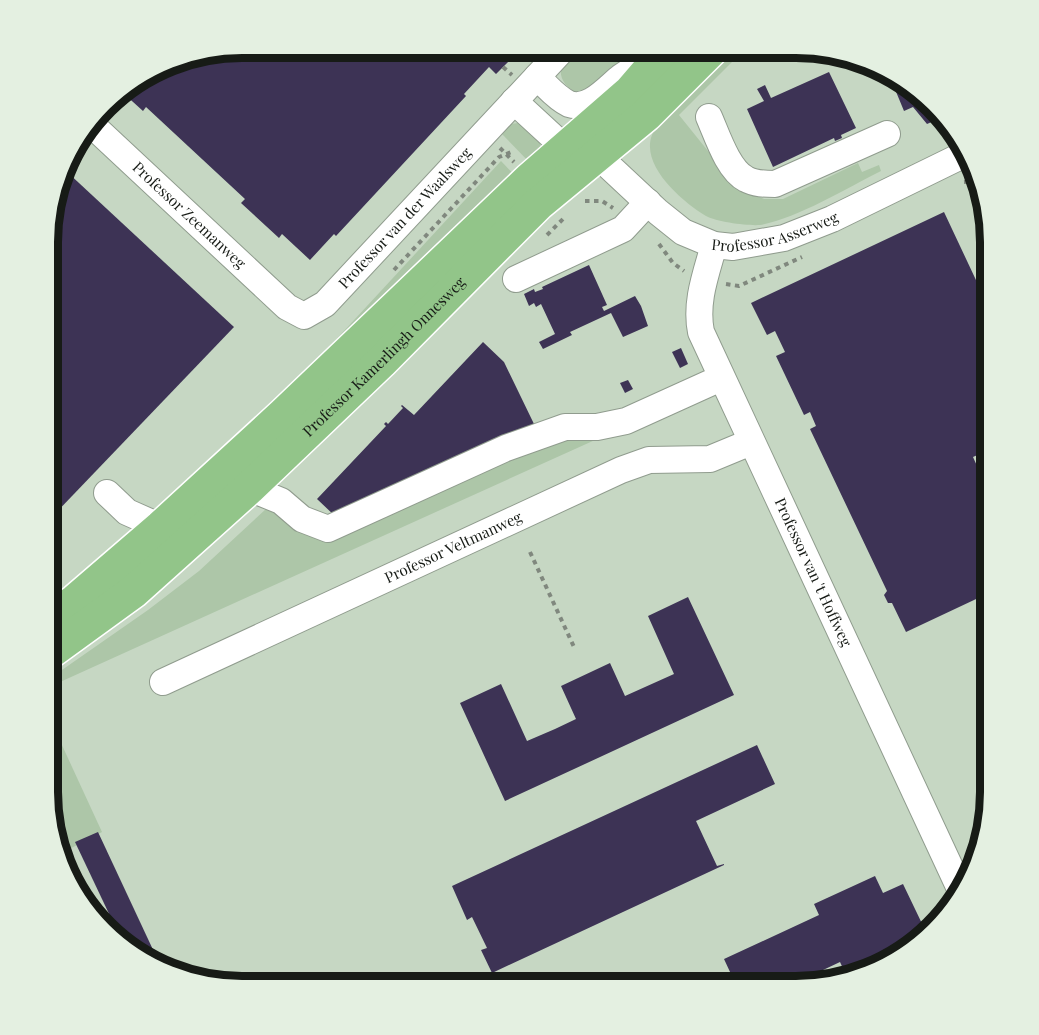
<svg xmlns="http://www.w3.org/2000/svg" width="1039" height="1035" font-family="'Playfair Display',serif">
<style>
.built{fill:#c6d7c3}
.green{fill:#adc6a8}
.building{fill:#3d3355}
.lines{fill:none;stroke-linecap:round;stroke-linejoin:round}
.minor-casing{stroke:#909c8e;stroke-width:28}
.major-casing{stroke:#fff;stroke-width:36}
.path{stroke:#80887e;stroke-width:4;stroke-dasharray:4.5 4.5;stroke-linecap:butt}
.minor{stroke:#fff;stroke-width:26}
.major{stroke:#92c589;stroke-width:33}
.labels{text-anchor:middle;stroke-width:6;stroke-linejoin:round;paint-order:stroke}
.street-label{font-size:15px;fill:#171b16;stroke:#e4f0e1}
.rim{fill:none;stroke:#171b16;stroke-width:8}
</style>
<rect width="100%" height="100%" fill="#d7e3d4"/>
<path class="built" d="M242 48 822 50 894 74 951 124 981 179 991 230V805L965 890 915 947 860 977 809 987H230L156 967 88 911 58 856 48 805 52 205 74 145 114 96 179 58Z"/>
<g class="green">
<path d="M590 49H644L581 95C554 84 553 57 585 54Z"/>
<path d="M727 49H745L679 115 737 187 764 199H783L858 163 862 172 879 165 881 171C847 188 796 219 760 225 748 226 717 222 706 216 683 202 640 166 652 135 657 121 670 110 680 99 696 83 711 66 727 49Z"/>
<path d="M518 123 523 124 538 136 541 148 532 165 502 134 511 124Z"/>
<path d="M501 161 521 182 340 354 331 345Z"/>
<path d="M562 439 595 440 49 687V679L148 610 199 571 267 508 316 538 534 446Z"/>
<path d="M49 717 102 832 58 855 48 805Z"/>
</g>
<g class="building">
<path d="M242 48 506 49 502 53 510 60 496 74 489 67 464 94 466 96 336 236 334 234 310 260 282 234 279 238 241 203 245 199 146 107 143 111 122 92 179 58Z"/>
<path d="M829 72 856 128 841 135 842 138 835 141 834 138 773 167 747 109 764 101 757 89 765 85 771 98Z"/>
<path d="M890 73 894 74 943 117 927 124 913 107 904 111 892 82 887 76Z"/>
<path d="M65 170 234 327 50 519 52 205Z"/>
<path d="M944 212 991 312V449L973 457 991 497V592L906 632 892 603H888L884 595 887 591 810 429 816 426 810 412 804 415 776 356 785 352 775 331 767 335 751 303Z"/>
<path d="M589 265 607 305 602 307 604 311 635 296 641 306 648 326 623 337 611 313 570 332 572 335 543 349 539 342 555 334 541 304 536 307 534 303 529 306 524 294 534 289 535 292 543 289 542 287Z"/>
<path d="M483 342 504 362 534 424 336 517 317 499 386 426 384 424 386 422 388 424 403 408 401 406 402 405 414 415Z"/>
<path d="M681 348 688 364 680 368 672 352Z"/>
<path d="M628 380 633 389 625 393 620 383Z"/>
<path d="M688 597 734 695 505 801 460 703 501 684 527 741 555 729 576 719 561 686 610 663 625 696 674 674 648 616Z"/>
<path d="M757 745 775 784 696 821 717 866 724 864V865L492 973 481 950 487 948 472 917 467 920 452 886Z"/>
<path d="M98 832 162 969 156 967 120 937 75 842Z"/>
<path d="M875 876 883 893 903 884 927 934 915 947 860 977 848 979 840 962 787 987H737L724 959 819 915 814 904Z"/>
</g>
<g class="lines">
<g class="minor-casing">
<g id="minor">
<path d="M537 77C547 86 556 98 569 104 589 111 608 87 621 77 630 71 640 65 649 59"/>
<path id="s1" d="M514 101 565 148 598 156 658 212 683 232 714 245 733 247 784 238 832 219 967 153"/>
<path d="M709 117C717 135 728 170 746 179 755 184 765 184 775 184L887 134"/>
<path id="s2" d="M91 124 287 307 304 316 325 304 563 49"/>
<path id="s3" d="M714 245C706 274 695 302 701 332L962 893"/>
<path d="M516 279 623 229 648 202"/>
<path d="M249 488 281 501 302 519 328 529 506 448 565 427H597L626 421 721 378"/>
<path d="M107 493 127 512 161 527"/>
<path id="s4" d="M163 682 621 470 649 460 710 459 751 442"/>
</g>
</g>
<g class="major-casing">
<g id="major">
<path d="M49 620 75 601 161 527 283 415 530 179 630 92 667 49"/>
<path id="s5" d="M49 653 133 592 249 488 381 362 538 204 646 115 712 49"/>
</g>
</g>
<g class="path">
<path d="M503 67 512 75"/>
<path d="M500 148 514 162"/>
<path d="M964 182 981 181"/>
<path d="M585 201H602L613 208"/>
<path d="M547 235 563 219"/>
<path d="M659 244 673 263 684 271"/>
<path d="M394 270 499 157 514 151"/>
<path d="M726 284 739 286 802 257"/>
<path d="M530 552 574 647"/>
</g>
<use href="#minor" class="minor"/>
<use href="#major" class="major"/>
</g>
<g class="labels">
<g class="street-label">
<text dy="5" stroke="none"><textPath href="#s2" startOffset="134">Professor Zeemanweg</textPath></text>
<text dy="5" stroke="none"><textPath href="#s2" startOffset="429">Professor van der Waalsweg</textPath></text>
<text dy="5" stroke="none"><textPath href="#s1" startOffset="314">Professor Asserweg</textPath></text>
<text dy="5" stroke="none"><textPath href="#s5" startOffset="448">Professor Kamerlingh Onnesweg</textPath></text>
<text dy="5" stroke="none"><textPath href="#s4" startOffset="320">Professor Veltmanweg</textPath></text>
<text dy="5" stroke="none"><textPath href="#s3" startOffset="354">Professor van 't Hoffweg</textPath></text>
</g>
</g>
<path d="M0 0H1039V1035H0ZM242 58H796A184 184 0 0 1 980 242V792A184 184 0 0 1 796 976H242A184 184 0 0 1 58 792V242A184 184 0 0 1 242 58Z" fill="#e4f0e1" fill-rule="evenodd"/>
<path class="rim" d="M242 58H796A184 184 0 0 1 980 242V792A184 184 0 0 1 796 976H242A184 184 0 0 1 58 792V242A184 184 0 0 1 242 58Z"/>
</svg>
